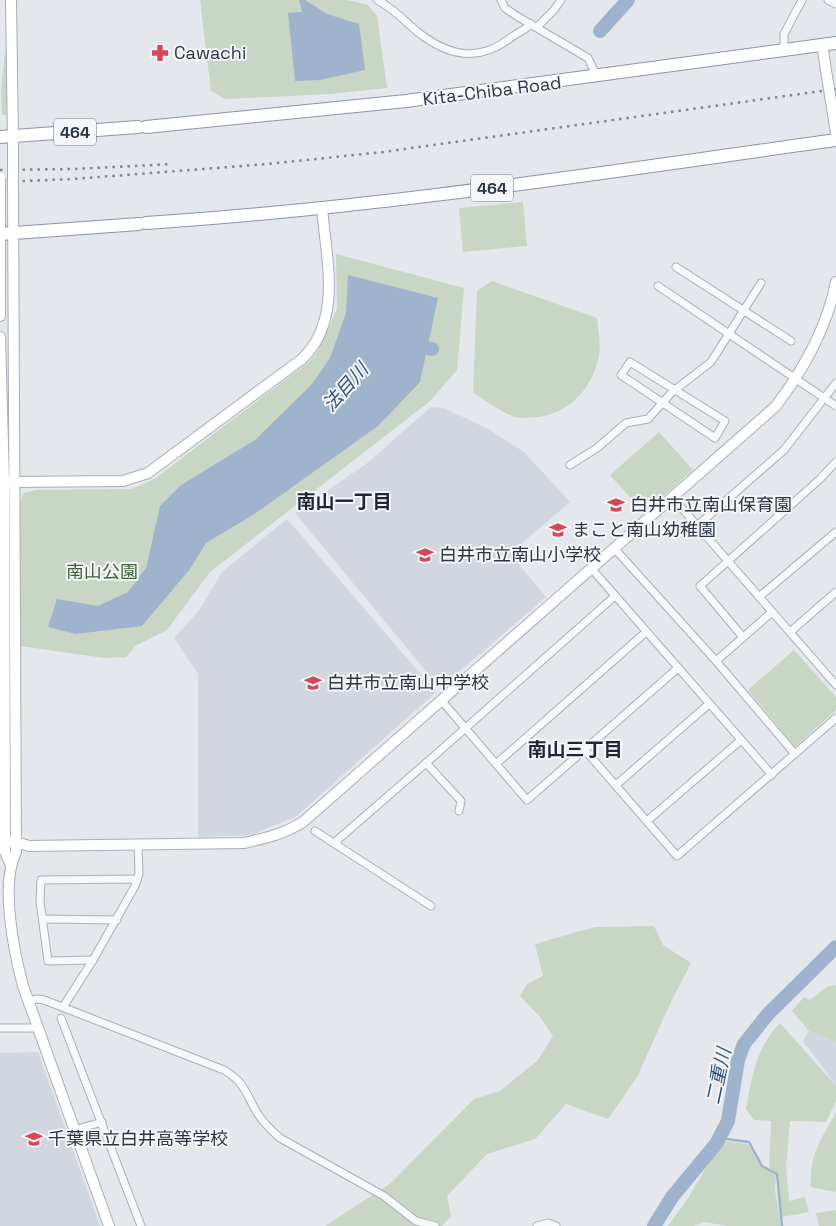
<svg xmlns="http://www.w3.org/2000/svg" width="836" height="1226" font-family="'Space Grotesk','Noto Sans JP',sans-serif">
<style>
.built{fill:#d2d6de}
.green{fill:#c9d6c5}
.water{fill:#9fb4cc}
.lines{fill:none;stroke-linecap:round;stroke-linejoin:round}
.stream{stroke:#9fb4cc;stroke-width:2.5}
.river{stroke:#9fb4cc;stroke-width:14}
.street-casing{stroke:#a9aeb7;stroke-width:9}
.secondary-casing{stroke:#a9aeb7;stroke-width:12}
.highway-casing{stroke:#8b94a3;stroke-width:14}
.street{stroke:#f7f8fa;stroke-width:7}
.secondary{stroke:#fff;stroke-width:10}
.highway{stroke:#fff;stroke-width:12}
.rail{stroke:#7d8696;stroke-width:2.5;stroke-dasharray:2.5 5;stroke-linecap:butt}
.secondary-bridge-casing{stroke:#a9aeb7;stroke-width:12;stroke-linecap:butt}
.secondary-bridge{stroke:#fff;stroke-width:10}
.labels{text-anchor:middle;stroke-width:4;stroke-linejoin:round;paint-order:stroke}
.shield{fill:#f4f6f9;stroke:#676e7b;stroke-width:1}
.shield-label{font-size:16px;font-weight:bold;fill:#2b3445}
.poi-label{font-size:18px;fill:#2b3445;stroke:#f4f6f9;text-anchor:start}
.street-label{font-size:18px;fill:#2b3445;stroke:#f4f6f9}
.park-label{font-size:18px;fill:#3f6138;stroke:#f4f6f9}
.water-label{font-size:19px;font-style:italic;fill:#34527a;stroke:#f4f6f9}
.neighbourhood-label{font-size:19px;font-weight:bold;fill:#1d2536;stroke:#f4f6f9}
</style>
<rect width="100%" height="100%" fill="#e4e7ec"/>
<g class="built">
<path d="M431 407 444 408 488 429 524 452 570 502 521 544 520 566 546 597 440 688 295 513 366 464Z"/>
<path d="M287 519 436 692 297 816 251 835 198 837V674L174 638 198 612 222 572Z"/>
<path d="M809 1031 836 1042V1085L803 1041Z"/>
<path d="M38 1052 100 1226H0V1053Z"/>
</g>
<g class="green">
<path d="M200 0H347L368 5 377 16 387 88 331 94 225 99 211 91Z"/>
<path d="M6 46 8 115H2L1 89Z"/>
<path d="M523 202 527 246 463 252 459 208Z"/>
<path d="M336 254 464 288 457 370 430 401 210 572 167 630 135 646 126 657 105 658 20 646V503L24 493 36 490 131 489 153 480 309 362 318 351 337 309Z"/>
<path d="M492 281 597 318C598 330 601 344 599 356 591 396 558 423 516 417 505 415 484 399 473 393L477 291Z"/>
<path d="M659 432 693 470 644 513 610 475Z"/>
<path d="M794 650 836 697V710L795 747 748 690Z"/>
<path d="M654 926 663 945 691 963 671 1002 637 1077 608 1119 566 1104 535 1139 487 1154 447 1196 451 1216 442 1226H325L391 1183 474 1099 500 1091 538 1060 553 1036 540 1017 520 996 527 984 543 976 535 944 595 927Z"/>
<path d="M836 985V1042L809 1031 792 1011 804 997 810 1000 827 987Z"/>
<path d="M780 1023 836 1086V1101L826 1122 790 1121 786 1167 789 1201 805 1197 809 1212 782 1217 779 1197V1177L769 1167 771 1121 754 1120 746 1109C752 1075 756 1048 780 1023Z"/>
<path d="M836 1113V1192L811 1187C809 1155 821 1139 836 1113Z"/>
<path d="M722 1141 748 1144 760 1164 776 1174 775 1190 781 1226H728L704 1222 694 1226H668L688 1198Z"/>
<path d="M836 1210V1226H819L816 1213Z"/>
</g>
<g class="water">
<path d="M299 0H305L327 14 359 24 365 70 320 80 295 81 288 13 302 12Z"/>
<path d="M348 275 438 298 420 382 378 426 256 513 206 543 190 569 142 626 76 634 48 627 57 599 98 606 128 592 146 568 160 506 181 485 255 440 312 384 330 358 346 313Z"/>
</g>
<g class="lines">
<path class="stream" d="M719 1138 749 1142 762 1166 777 1174 782 1226"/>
<g class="river">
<path d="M600 31 628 0"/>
<path d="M410 344 432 349"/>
<path d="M654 1226 672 1197 716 1144 728 1121 738 1060 744 1044 768 1014 836 947"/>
</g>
<g class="street-casing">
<g id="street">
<path d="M377 0C396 9 407 25 423 36 452 57 480 61 509 39 516 33 524 31 531 24"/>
<path d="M501 0 505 8 515 15 588 58 597 77"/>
<path d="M828 0 836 4"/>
<path d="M537 27 554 10 561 0"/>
<path d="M784 50V34L802 0"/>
<path d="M676 267 791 341"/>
<path d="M658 286 836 406"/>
<path d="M630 362 725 421 715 438 621 375Z"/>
<path d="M570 465 597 448 626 423 648 419 672 392 711 362 761 283"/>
<path d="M673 498 836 685"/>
<path d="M697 526 784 450 836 383"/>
<path d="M614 548 716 661 795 754"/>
<path d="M591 568 772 775"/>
<path d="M759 597 836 532"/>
<path d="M790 632 836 592"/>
<path d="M742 636 700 586 820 479 836 462"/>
<path d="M716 661 772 612"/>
<path d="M441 700 527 800 678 668"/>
<path d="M584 749 677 856 836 718"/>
<path d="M496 764 646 632"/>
<path d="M616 785 709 704"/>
<path d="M459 811 461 801 426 763 615 596"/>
<path d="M647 821 741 740"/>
<path d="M315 831 431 906"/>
<path d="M334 843 426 763"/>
<path d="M44 919 117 920"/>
<path d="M93 960 48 961 40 901 41 880 137 879"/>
<path d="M28 1001 37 999 44 1000 224 1070C246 1083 246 1095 258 1114 264 1124 272 1131 280 1138L384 1196 416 1221 435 1226"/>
<path d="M63 1007 93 960 135 886 139 874 138 845"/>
<path d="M61 1018 141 1226"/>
<path d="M0 1028H37"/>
<path d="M74 1130 102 1122"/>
<path d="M537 1226 548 1223 556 1226"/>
</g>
</g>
<g class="secondary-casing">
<g id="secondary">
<path d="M11 0 13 142"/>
<path d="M822 44 828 83"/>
<path d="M13 185 16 852C0 884 14 952 23 986L109 1226"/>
<path d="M0 316V185"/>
<path d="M0 337 4 482 5 852 10 863"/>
<path d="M9 482 123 481 148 473 302 359C343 320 326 258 322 208"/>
<path d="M0 842H16L29 846 244 843C266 838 284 834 303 822L776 406C804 369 827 328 836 282"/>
</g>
</g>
<g class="highway-casing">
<g id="highway">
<path d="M146 127 406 101 836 43"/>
<path d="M0 137 138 127"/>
<path d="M146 223C377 208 607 172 836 140"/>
<path d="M0 234 139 224"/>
</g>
</g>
<use href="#street" class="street"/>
<use href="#secondary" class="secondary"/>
<use href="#highway" class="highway"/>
<g class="rail">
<path d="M0 170 74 169 172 164"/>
<path d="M0 182 73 179 268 164 383 152 836 89"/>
</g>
<g class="secondary-bridge-casing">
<g id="secondary-bridge">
<path d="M828 83 836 133"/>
<path d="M13 142V185"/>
<path d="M0 178V185"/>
</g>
</g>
<use href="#secondary-bridge" class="secondary-bridge"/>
</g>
<defs>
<g id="pharmacy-bare" transform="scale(1.35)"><path d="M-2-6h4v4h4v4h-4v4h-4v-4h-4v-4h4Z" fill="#d1495b" stroke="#f4f6f9" stroke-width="2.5" paint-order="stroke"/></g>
<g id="school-bare" transform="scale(1.35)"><path d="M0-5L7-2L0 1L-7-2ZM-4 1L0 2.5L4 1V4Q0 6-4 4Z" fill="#d1495b" stroke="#f4f6f9" stroke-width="2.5" paint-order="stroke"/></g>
</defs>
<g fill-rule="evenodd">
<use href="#pharmacy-bare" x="160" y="53"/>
<use href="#school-bare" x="616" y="505"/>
<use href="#school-bare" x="558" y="530"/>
<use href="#school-bare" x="425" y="555"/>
<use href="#school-bare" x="313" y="683"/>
<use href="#school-bare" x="34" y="1139"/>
</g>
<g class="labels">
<g class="shield">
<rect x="54" y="118.5" width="42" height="27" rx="4"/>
<rect x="471" y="174.5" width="42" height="27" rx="4"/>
</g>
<g class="shield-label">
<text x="75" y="138">464</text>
<text x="492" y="194">464</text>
</g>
<g class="poi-label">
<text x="174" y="59">Cawachi</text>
<text x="630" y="511">白井市立南山保育園</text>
<text x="572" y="536">まこと南山幼稚園</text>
<text x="439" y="561">白井市立南山小学校</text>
<text x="327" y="689">白井市立南山中学校</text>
<text x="48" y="1145">千葉県立白井高等学校</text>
</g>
<g class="street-label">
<text transform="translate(492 91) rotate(-7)" y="6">Kita-Chiba Road</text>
</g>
<g class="park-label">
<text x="102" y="578">南山公園</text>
</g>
<g class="water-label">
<text transform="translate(345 387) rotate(-48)" y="7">法目川</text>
<text transform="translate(718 1076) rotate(-78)" y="7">二重川</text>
</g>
<g class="neighbourhood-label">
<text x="344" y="508">南山一丁目</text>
<text x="575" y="756">南山三丁目</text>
</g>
</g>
</svg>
